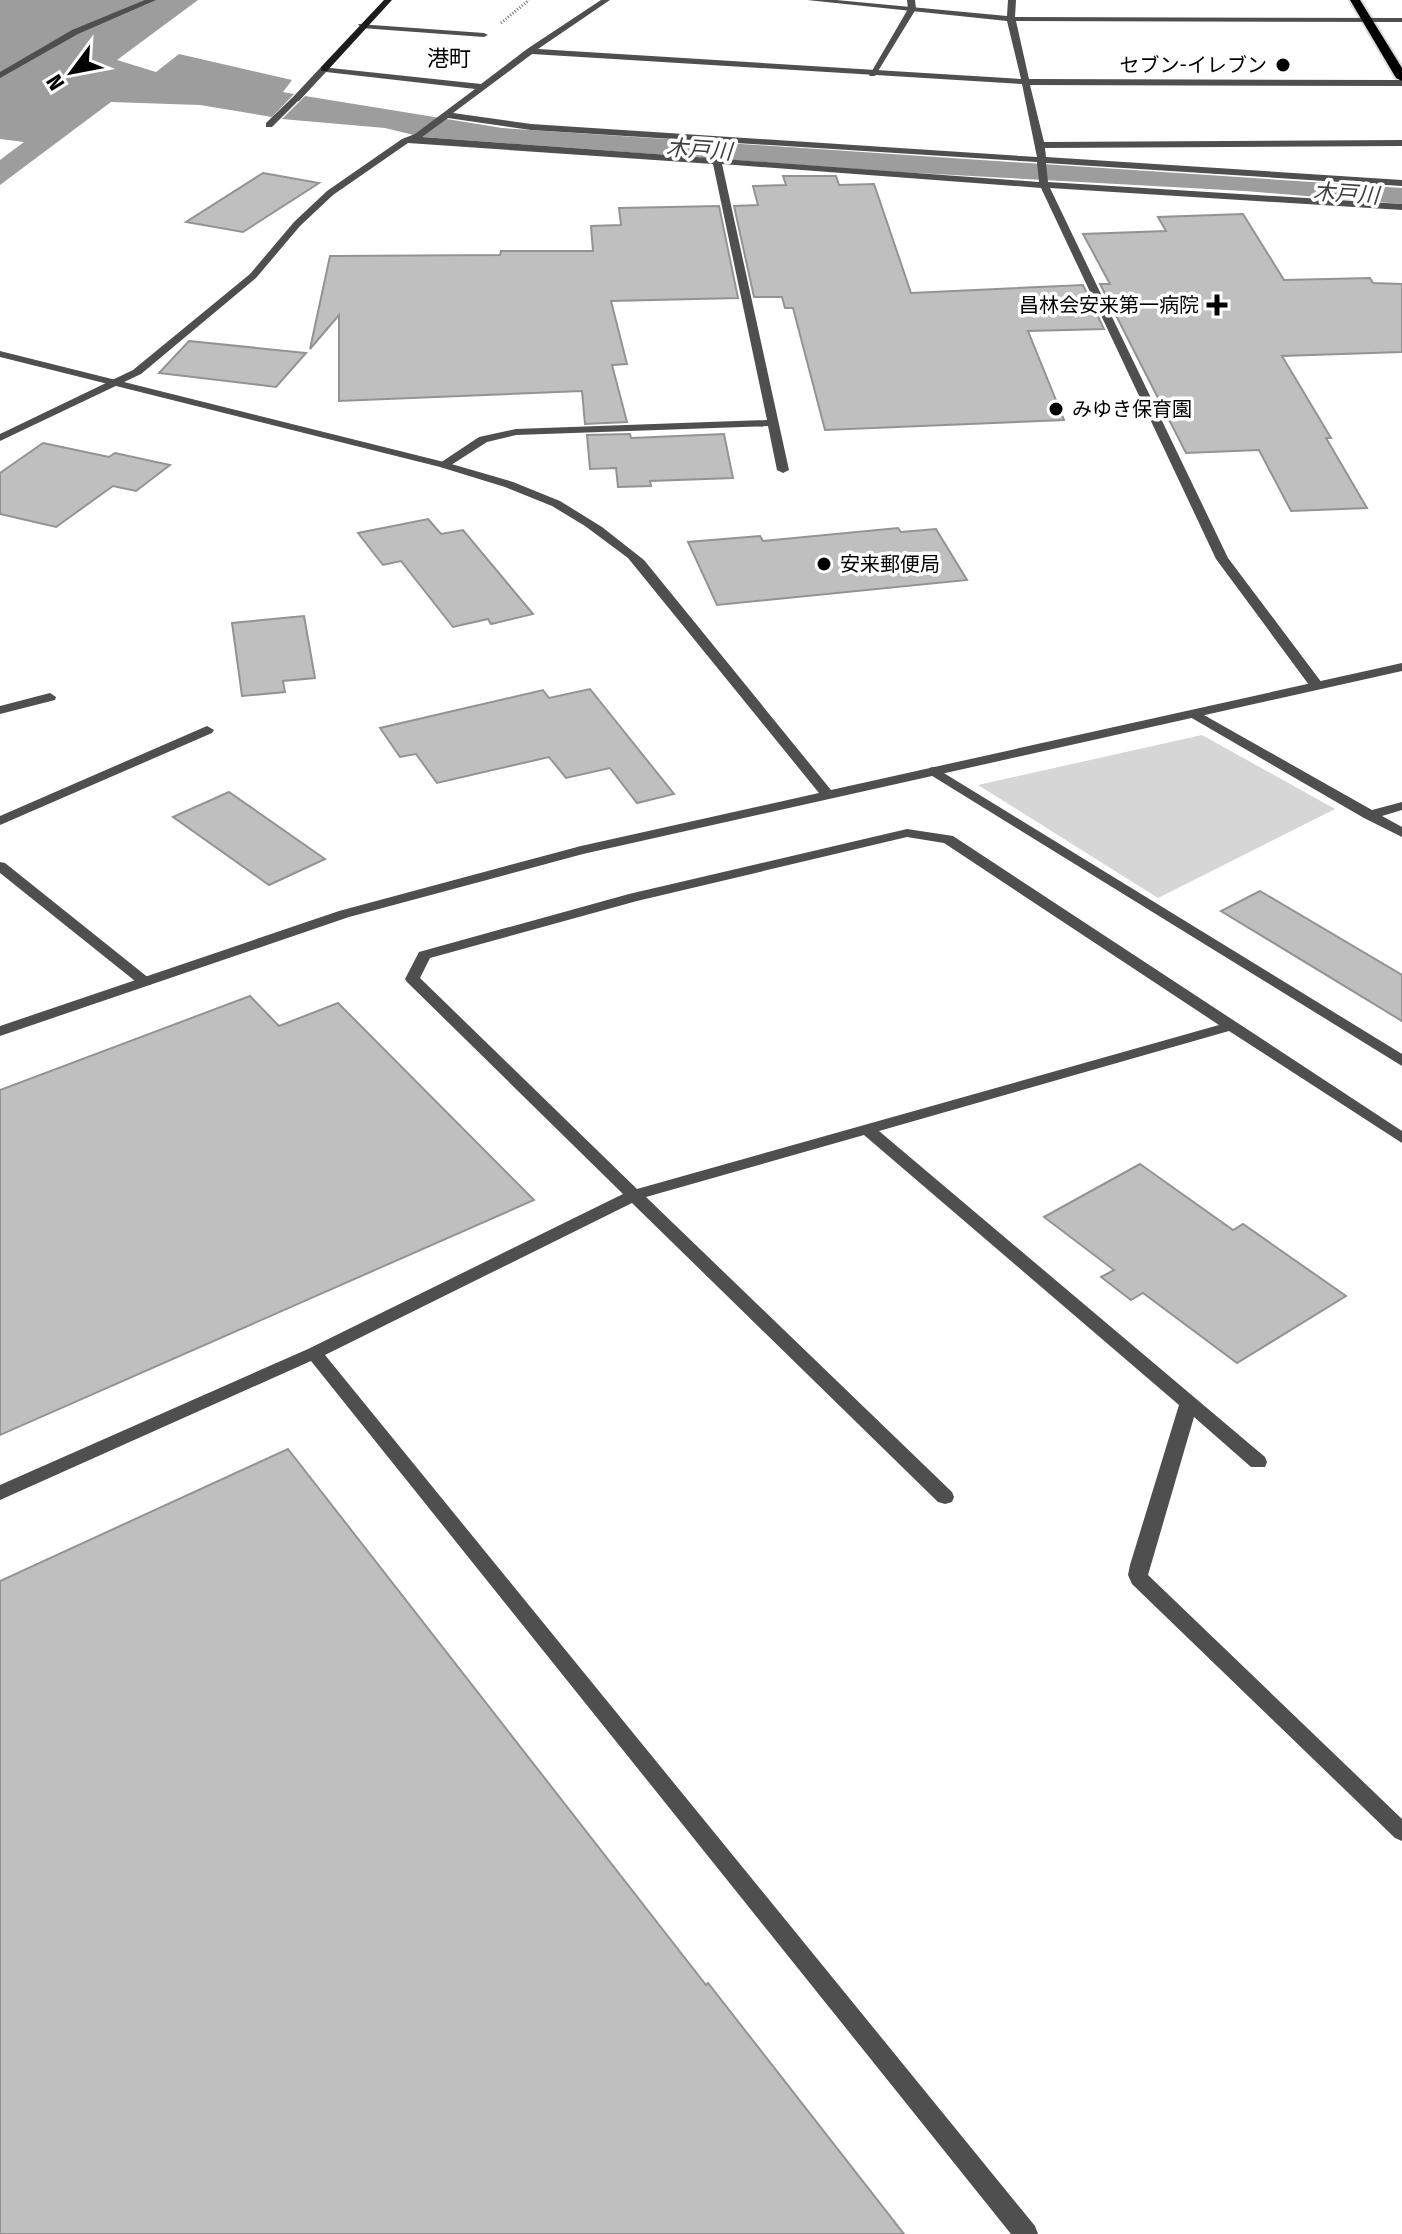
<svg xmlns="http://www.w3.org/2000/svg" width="1402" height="2234" font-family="'Fira Sans Condensed','Noto Sans JP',sans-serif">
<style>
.green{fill:#d6d6d6}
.water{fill:#9d9d9d}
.building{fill:#bfbfbf;stroke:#939393;stroke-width:2}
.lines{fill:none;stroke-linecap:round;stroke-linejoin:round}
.trunk-casing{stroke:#dbdbdb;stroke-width:4}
.path{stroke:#717171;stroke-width:3;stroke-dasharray:1 2;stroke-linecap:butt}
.service{fill:#4f4f4f;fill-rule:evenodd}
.minor{fill:#4f4f4f;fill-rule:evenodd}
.tertiary{fill:#4f4f4f;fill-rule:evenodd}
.secondary{fill:#1c1c1c;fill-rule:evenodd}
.trunk{fill:#000;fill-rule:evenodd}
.poi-dot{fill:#000;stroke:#fff;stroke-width:3}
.labels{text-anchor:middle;stroke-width:7;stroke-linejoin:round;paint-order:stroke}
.far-poi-label{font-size:20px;fill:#000;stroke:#fff;text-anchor:end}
.far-neighbourhood-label{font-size:22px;fill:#000;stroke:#fff}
.far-water-label{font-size:22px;font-style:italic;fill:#3e3e3e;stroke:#fff}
</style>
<rect width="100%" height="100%" fill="#fff"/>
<path class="green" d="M1202 735 1335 809 1158 898 978 785Z"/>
<g class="water">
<path d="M0 0H198L117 60 156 72 179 54 292 80 283 92 294 94 272 117 200 105 111 102 0 185V160L24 142 0 139Z"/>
<path d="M305 96 502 128 1402 188V204L1245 191 897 172 422 137 385 128 282 119Z"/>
</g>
<g class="building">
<path d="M263 173 319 183 243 232 186 222Z"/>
<path d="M783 176H836L839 185 874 184 911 293 1083 285 1104 329 1028 331 1064 420 825 430 793 308H785L782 297H754L734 206 758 205 753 186 786 185Z"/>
<path d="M719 206 738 298 611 301 627 364 612 365 627 422 585 424 582 391 339 401V315L310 349 330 256 500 255 501 251H593L591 226 621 225 619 208Z"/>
<path d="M1243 214 1284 280 1370 278 1373 283 1402 284V352L1282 356 1331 438H1326L1367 508 1291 511 1259 450 1186 453 1100 284H1110L1083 234 1166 231 1158 217Z"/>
<path d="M189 341 306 353 276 387 159 373Z"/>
<path d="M630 434 631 438 724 434 733 478 650 481 651 486 618 487 616 468 590 469 587 435Z"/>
<path d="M43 443 109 457 115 453 170 465 136 491 113 486 56 527 0 514V473Z"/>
<path d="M428 519 441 534 463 530 533 614 491 624 488 619 453 627 401 561 383 565 358 533Z"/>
<path d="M898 528 901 532 936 529 967 580 717 605 688 542 760 536 763 541Z"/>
<path d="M304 616 315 678 283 681 285 692 242 696 232 623Z"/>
<path d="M590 689 674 794 637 803 610 768 566 778 549 757 437 783 416 754 400 757 380 728 543 690 549 698Z"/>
<path d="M229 792 325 859 269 885 173 817Z"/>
<path d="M1260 891 1402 975V1021L1221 911Z"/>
<path d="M250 996 279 1026 338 1003 534 1200 0 1435V1090Z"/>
<path d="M1140 1164 1233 1230 1243 1224 1346 1296 1237 1363 1143 1293 1131 1300 1101 1277 1114 1270 1044 1217Z"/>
<path d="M288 1449 706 1985 708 1983 904 2234H0V1581Z"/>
</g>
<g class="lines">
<g class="trunk-casing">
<path id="trunk" d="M1350 0H1360L1402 68V81L1396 78Z"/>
</g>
<path class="path" d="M501 23 529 0"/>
<g class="service">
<path d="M907 0H915L916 9 875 76H869L908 9Z"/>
<path d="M358 24 484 33 488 35 484 37 361 28Z"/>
<path d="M293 97 300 99 272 127H266V123Z"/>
<path d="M907 829 953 836 1402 1131V1143L1229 1031 879 1131 1265 1457 1267 1462 1265 1467H1251L1194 1417 1148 1575 1402 1819V1841L1395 1838 1132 1584 1128 1575 1130 1565 1179 1405 864 1135 646 1197 952 1492 954 1497 952 1502 945 1504 938 1502 632 1203 325 1355 1035 2226 1038 2234H1011L311 1361 0 1500V1485L308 1349 623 1194 407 982 405 979 419 952 629 894ZM907 837 944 843 1219 1025 637 1189 420 978 430 958 637 901Z"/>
</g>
<g class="minor">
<path d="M601 0H610L538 49 1021 79 1007 21 807 0H836L1007 16 1008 0H1016L1015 17 1402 18V22L1016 21 1029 79 1402 80V86L1030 85 1044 142 1402 140V146L1045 148 1046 157 1402 180V186L1046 163 1048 182 1402 204V210L1050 188 1228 558 1322 683V689H1312L1216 559 1041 188 722 164 789 470 783 473 777 470 768 426 516 435 487 442 448 467H440V463L479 437 516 429 767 420 713 164 408 143 333 195 300 226 256 278 141 374 0 441V434L133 370 250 274 294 222 327 191 402 139 415 134 475 89 326 72 299 101H293V97L321 67 481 84 527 49ZM532 54 1022 84 1037 157 531 124 453 113ZM448 118 531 130 1037 162 1039 182 422 137Z"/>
<path d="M50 693 56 697 55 700 0 714V706Z"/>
<path d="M1195 710 1372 810 1402 802V810L1382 816 1402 827V837L1364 818 1190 717V711Z"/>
<path d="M207 726 214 730 212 733 0 825V816Z"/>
<path d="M934 767 1402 1054V1066L929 774V768Z"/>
<path d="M0 862 5 863 150 979 153 982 150 985H140L0 873Z"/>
</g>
<g class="tertiary">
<path d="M145 0H156L78 34 0 78V72L72 30Z"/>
<path d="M0 351 448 463 513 482 560 501 602 527 644 560 831 790 1402 663V671L583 854 349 917 0 1036V1026L339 911 581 846 819 793 628 558 585 526 552 506 505 487 440 467 0 357Z"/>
</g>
<path class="secondary" d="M384 0H392L327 71H321V67Z"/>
<use href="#trunk" class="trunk"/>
</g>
<g class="poi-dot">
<circle cx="1283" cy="65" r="8"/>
<path d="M1213 293h8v8h8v8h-8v8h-8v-8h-8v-8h8z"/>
<circle cx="1056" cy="409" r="8"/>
<circle cx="824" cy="564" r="8"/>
</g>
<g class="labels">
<g class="far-poi-label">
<text x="1267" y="72">セブン-イレブン</text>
<text x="1199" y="312">昌林会安来第一病院</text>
<text x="1072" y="416" text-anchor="start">みゆき保育園</text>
<text x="840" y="571" text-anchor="start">安来郵便局</text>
</g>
<g class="far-neighbourhood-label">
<text x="449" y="66">港町</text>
</g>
<g class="far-water-label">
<text transform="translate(699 149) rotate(4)" y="8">木戸川</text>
<text transform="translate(1346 193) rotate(4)" y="8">木戸川</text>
</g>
</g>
<g transform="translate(72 72) rotate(238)" stroke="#ffffff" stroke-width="6" paint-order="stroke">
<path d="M0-6L14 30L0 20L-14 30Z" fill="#000000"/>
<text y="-12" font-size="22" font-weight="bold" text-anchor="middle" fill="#000000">N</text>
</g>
</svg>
